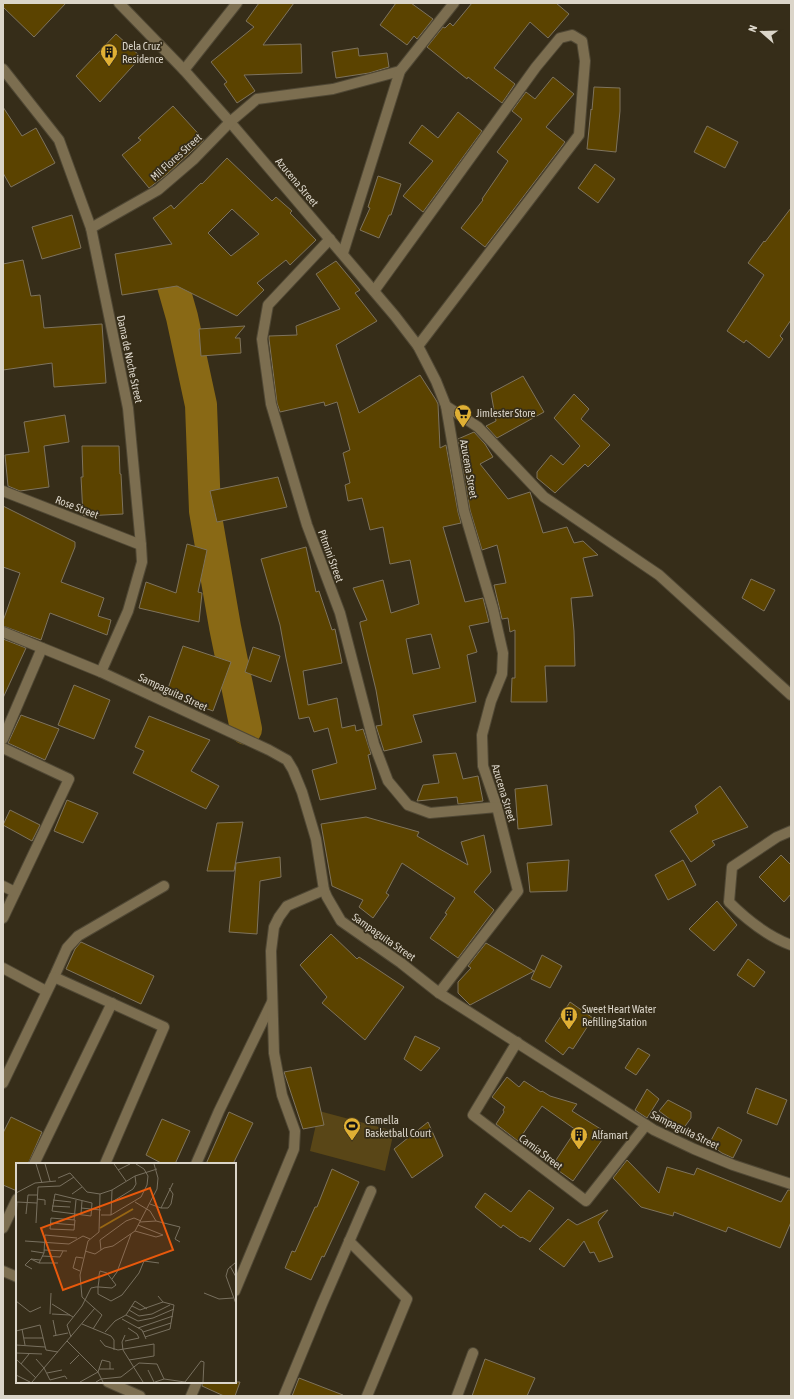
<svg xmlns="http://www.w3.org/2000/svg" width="794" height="1399" font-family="'Asap Condensed',sans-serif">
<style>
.green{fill:#594617}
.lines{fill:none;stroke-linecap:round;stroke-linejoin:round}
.river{stroke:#896915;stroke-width:32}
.building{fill:#5b4300;stroke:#7e735d;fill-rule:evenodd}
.minor-casing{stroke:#504835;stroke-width:12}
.minor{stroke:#7c6e50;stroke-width:10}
.labels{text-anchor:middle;stroke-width:3.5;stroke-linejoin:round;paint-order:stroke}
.poi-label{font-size:11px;fill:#dbd5c9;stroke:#362d19;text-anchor:start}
.street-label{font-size:11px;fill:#dbd5c9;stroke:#362d19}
.inset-river{fill:none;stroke:#896915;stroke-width:2}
.inset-road{fill:none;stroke:#78705f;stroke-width:1}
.view{fill:#e8590c;fill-opacity:0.15;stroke:#e8590c;stroke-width:2}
.inset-edge{fill:none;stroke:#dbd5c9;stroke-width:2}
</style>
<rect width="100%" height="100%" fill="#362d19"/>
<path class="green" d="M319 1111 394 1131 385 1171 310 1151Z"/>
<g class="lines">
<path class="river" d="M172 282 182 317 201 405 205 511 225 627 246 729"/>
</g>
<g class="building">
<path d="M3 3H66L34 37 3 7Z"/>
<path d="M259 3H294L263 45 301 44 302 73 244 75 255 91 237 103 224 84 227 82 211 62 254 27 246 21Z"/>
<path d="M396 3H411L433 19 417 39 414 36 407 45 380 25Z"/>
<path d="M472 3H556L569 14 548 38 530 22 494 68 515 84 502 103 468 77 467 79 427 47 443 27 445 28 450 23 453 26Z"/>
<path d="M116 34 141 57 100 102 76 76Z"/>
<path d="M358 48 359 56 387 53 389 67 369 73 336 78 332 52Z"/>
<path d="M553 77 574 94 546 127 565 142 485 247 461 228 483 200 482 199 508 161 497 152 522 119 512 111 526 92 535 99Z"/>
<path d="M594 87 620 88V111L616 152 587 149 591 109 592 110Z"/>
<path d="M173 106 204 140 166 175 149 188 122 155 141 140 138 138Z"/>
<path d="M3 107 22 136 36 128 55 163 11 187 3 173Z"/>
<path d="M458 112 482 131 423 212 403 196 433 161 409 143 422 125 438 138Z"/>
<path d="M707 126 738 142 725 168 694 152Z"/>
<path d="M227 158 272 201 276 197 292 211 290 213 316 240 290 265 286 260 257 283 264 290 237 316 177 286 122 295 115 254 172 244 153 218 171 205 174 209 201 183 202 184ZM232 209 259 234 231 256 208 233Z"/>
<path d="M595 164 615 179 598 203 578 188Z"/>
<path d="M378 176 401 184 391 215H389L379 238 360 230 370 208 368 207Z"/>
<path d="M791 208V320L780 336 783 339 769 358 746 340 744 343 727 331 764 275 748 263 764 241 765 242Z"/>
<path d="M72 215 81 248 42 259 32 227Z"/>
<path d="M23 260 31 296 40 295 44 328 102 324 106 383 54 387 52 363 3 370V264Z"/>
<path d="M336 261 360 290 355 293 377 321 336 345 359 413 420 375 436 400 438 404 440 448 446 445 458 512 461 523 443 527 465 602 483 598 489 622 469 626 477 652 467 655 476 702 413 715 422 742 384 751 376 726 382 725 376 690 360 624V622L367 620 353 588 383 580 391 613 419 604 410 560 390 564 383 527 370 530 362 498 348 501 345 485 350 483 343 453 350 450 337 402 325 406 324 402 280 412 277 403 269 339V336L297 335 296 326 340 309 316 274ZM431 634 440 668 413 674 406 639Z"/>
<path d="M245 326 235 338H240L241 353 201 356 199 329Z"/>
<path d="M523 376 544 412 497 438 486 426 496 421 491 393Z"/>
<path d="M574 394 589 409 581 419 610 445 588 467 585 464 555 493 537 478V472L551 455 563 465 580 446 554 418Z"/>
<path d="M65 415 69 442 44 446 49 487 20 491 8 486 5 455 29 452 24 422Z"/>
<path d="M474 432 485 444 493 457 480 464 508 499 530 492 543 533 567 527 574 543 583 541 598 555 583 558 593 596 571 598 574 631 575 666H545L547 702H511L512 678H515V630L510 632 508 618 502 619 494 585 506 583 497 545 482 550 470 510 458 439Z"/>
<path d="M82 446H119L120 474H121L123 514 85 516 83 515 81 477H83Z"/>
<path d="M278 477 287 507 217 522 210 491Z"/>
<path d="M3 506 75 542V547L61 582 104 598 98 616 111 620 107 635 50 613 41 640 3 626V621L20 573 3 567Z"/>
<path d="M187 544 207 550 198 592 202 593 199 622 139 608 146 582 176 593Z"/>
<path d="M306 547 316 592 319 591 332 630 335 629 342 663 303 671 308 705 337 698 342 728 355 725 356 731 363 729 371 754 368 755 376 789 320 800 312 770 337 763 328 728 314 732 309 717 299 719 286 658 280 625 261 559Z"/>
<path d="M751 579 775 590 764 611 742 598Z"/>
<path d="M3 639 26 648 3 698Z"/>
<path d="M183 646 231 662 213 711 166 694Z"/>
<path d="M253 647 280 656 271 682 245 672Z"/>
<path d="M74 685 110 700 94 739 58 725Z"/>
<path d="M21 715 59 729 45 760 8 743Z"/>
<path d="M149 716 210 740 191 771 219 786 206 809 133 773 144 751 135 747Z"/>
<path d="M456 753 463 779 478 776 483 801 458 804 457 797 417 801 423 785 439 783 433 755Z"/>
<path d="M547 785 552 825 518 829 515 789Z"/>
<path d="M720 786 748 827 712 841 715 845 691 862 670 831 698 813 695 806Z"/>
<path d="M67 800 98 813 83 843 54 831Z"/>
<path d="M10 810 40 825 32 841 3 825Z"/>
<path d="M366 817 419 832 417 836 468 865 461 842 484 835 491 872 474 892 494 910 458 958 430 938 447 914 445 913 455 898 402 863 386 893 389 895 373 918 359 907 363 900 332 886 321 824Z"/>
<path d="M243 822 234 871H207L217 823Z"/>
<path d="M781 855 791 865V894L784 902 759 877Z"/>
<path d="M280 857 281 877 260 881 257 934 229 932 236 863Z"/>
<path d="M569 860 567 891 530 892 527 863Z"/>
<path d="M683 860 696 885 668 900 655 875Z"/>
<path d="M717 901 737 925 714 951 689 929Z"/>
<path d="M331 934 357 959 359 957 404 987 365 1040 322 1003 327 997 300 965Z"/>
<path d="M81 942 154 976 141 1004 66 969 75 949Z"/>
<path d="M486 943 534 971 470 1005 458 993V982L471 968 468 966Z"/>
<path d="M542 955 562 966 550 988 531 979Z"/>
<path d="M748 959 765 972 754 987 737 975Z"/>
<path d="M570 1002 593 1018 573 1049 569 1047 563 1055 545 1041Z"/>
<path d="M415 1036 440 1048 421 1071 404 1059Z"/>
<path d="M638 1048 650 1055 636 1075 625 1068Z"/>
<path d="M311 1067 324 1125 303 1129 284 1072Z"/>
<path d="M507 1077 519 1087 524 1081 541 1092 542 1091 550 1096 577 1104 572 1111 607 1133 573 1181 552 1166 576 1130 542 1106 518 1141 496 1124 504 1112 503 1110 505 1107 492 1097Z"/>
<path d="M756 1088 787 1100 777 1125 747 1113Z"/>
<path d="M647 1089 659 1099 647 1118 635 1110Z"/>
<path d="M668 1100 691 1112V1118L683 1129 659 1111Z"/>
<path d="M229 1112 253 1123 233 1164H206Z"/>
<path d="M11 1117 42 1132 28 1164H17V1191L3 1185V1133Z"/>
<path d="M162 1119 190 1131 175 1164H163L146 1155Z"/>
<path d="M428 1122 443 1156 412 1178 394 1149Z"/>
<path d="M718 1127 742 1140 733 1158 722 1153 709 1144Z"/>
<path d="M627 1160 659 1193 667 1167 694 1175 697 1168 781 1202 788 1190H791V1222L780 1248 728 1227 726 1232 674 1212 673 1216 641 1207 613 1178Z"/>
<path d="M332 1169 359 1182 324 1257 322 1256 311 1280 285 1268 292 1251 295 1252 315 1207H317Z"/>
<path d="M529 1190 554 1208 530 1242 522 1237 521 1238 503 1225 501 1228 475 1207 485 1193 511 1212Z"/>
<path d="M608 1210 598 1222 613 1257 599 1262 594 1252 590 1253 584 1241 564 1267 539 1249 568 1219 577 1225Z"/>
<path d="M485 1359 535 1378 527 1396H472Z"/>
<path d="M299 1378 343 1395 342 1396H292Z"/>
<path d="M203 1382H240L235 1396H224L202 1386Z"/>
</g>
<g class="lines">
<g class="minor-casing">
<g id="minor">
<path d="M119 3 184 70 230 122 395 316 418 346 436 381 446 406 464 511 493 609 503 653 502 674 491 701 482 735 483 766 497 807 518 891 439 993"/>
<path d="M3 69 59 140 91 228 128 408 141 545 142 562 128 611 101 672"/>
<path d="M184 70 237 3"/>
<path d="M91 228 158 190 193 160 230 122 257 99 333 89 400 71"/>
<path d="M330 239 268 305 262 339 271 404 307 525 340 613 374 744 388 781 408 805 430 813 497 807"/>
<path d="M343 253 400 71 454 3"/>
<path d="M374 291 536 67 560 38 572 35 582 41 585 61 579 135 418 346"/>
<path d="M446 406 478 427 544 497 659 575 791 695"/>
<path d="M3 491 141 545"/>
<path d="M3 632 101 672 269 750 287 760 293 770 302 792 316 839 324 890 327 897 341 921 401 963 439 993 654 1130 694 1149 733 1165 791 1184"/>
<path d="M3 739 42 648"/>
<path d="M3 748 69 779 3 918"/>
<path d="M791 831 777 837 732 867 729 902C747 920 767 936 791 945"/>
<path d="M3 886 15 892"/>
<path d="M3 968 46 991"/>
<path d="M54 977 67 948 78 936 164 886"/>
<path d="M517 1042 473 1115 586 1201 646 1125"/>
<path d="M3 1083 54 977 164 1027 105 1164"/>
<path d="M34 1164 112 1003"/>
<path d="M196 1164 219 1111 272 1002"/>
<path d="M3 1228 17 1199"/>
<path d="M349 1241 407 1299 367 1396"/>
<path d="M3 1271 17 1277"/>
<path d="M235 1291 294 1149 295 1131 282 1095 274 1053 271 951 274 927 279 917 287 906 324 890"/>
<path d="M108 1382 140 1396"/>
<path d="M191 1396 197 1382"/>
<path d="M284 1396 322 1304 371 1191"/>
<path d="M457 1396 473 1353"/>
</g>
</g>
<use href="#minor" class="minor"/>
</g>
<defs>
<g id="building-pin" transform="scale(0.9)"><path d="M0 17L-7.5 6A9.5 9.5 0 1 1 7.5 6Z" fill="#e0b034" stroke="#362d19"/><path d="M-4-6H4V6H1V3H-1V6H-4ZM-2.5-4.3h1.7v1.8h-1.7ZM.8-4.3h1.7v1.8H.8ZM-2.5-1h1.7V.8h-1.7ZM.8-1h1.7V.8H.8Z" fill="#111"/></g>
<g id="supermarket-pin" transform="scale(0.9)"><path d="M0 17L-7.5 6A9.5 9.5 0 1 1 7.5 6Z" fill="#e0b034" stroke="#362d19"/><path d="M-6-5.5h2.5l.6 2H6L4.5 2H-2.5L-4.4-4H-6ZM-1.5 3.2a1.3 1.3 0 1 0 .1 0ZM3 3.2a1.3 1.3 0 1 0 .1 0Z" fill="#111"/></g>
<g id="stadium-pin" transform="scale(0.9)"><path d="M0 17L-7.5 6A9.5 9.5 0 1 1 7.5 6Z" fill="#e0b034" stroke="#362d19"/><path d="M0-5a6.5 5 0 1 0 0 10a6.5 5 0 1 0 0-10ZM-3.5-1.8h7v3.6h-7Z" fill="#111"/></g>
</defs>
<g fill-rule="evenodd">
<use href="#building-pin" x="109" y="52"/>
<use href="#supermarket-pin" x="463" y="413"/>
<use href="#building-pin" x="569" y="1015"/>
<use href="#stadium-pin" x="352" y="1126"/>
<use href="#building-pin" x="579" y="1135"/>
</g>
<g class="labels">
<g class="poi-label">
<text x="122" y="50">Dela Cruz'<tspan x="122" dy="13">Residence</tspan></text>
<text x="476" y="417">Jimlester Store</text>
<text x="582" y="1013">Sweet Heart Water<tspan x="582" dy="13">Refilling Station</tspan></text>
<text x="365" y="1124">Camella<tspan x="365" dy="13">Basketball Court</tspan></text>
<text x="592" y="1139">Alfamart</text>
</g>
<g class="street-label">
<text transform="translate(176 157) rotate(-42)" y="4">Mil Flores Street</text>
<text transform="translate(297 182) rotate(50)" y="4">Azucena Street</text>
<text transform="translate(130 359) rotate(78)" y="4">Dama de Noche Street</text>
<text transform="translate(469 469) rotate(80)" y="4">Azucena Street</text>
<text transform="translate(77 507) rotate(21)" y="4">Rose Street</text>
<text transform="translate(331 556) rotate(70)" y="4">Pitmini Street</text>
<text transform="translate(173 692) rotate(25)" y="4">Sampaguita Street</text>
<text transform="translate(504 793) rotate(73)" y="4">Azucena Street</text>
<text transform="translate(384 937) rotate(35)" y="4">Sampaguita Street</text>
<text transform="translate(685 1130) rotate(26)" y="4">Sampaguita Street</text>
<text transform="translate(541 1152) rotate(37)" y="4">Camia Street</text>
</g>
</g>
<g transform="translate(16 1163)">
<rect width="220" height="220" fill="#362d19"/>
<path class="inset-river" d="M84 65 117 46"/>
<path class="inset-road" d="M20 1 26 20M29 1 34 18M98 1 110 18M102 7 114 1M42 15 54 10 71 29 84 31 96 27 119 13 141 6M0 30 19 20 40 18M39 31 76 40 75 53 36 48ZM56 31 66 24M21 36 29 37V42M37 37 55 39M96 39 117 26 120 21 119 13M119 39 134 48 140 58M134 41 145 45 157 20M36 43 54 44M65 45 85 47M145 45H152L155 41 157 31 153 25M10 51 12 32H21M65 51 66 38M85 52H95L125 34 131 22 132 13 128 6 120 1M95 52 96 27M35 55 59 57 58 67 34 66ZM0 57 1 39 21 40M58 57 60 37M124 59 140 58 164 64 159 76 164 79M20 60 22 24 44 23 58 14M35 60 59 62M119 68 140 74 147 72 122 62M9 78 53 81 67 73 74 76M28 87 51 88M85 87 84 77 110 58 118 55 125 58M15 88 28 90M69 88 79 91 88 85 97 83 119 68 141 26 142 15 138 1M26 93 44 94 47 88M15 96 23 100H42M220 99 212 106 210 113 220 141M23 100 28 90 29 72 61 75M214 103 220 114M16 106 9 102 15 96 24 97M64 108 57 105 60 94 67 95M96 116 101 109 115 71M188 130 203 136 217 135M0 138 14 149 25 144M36 141 57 154M116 143 124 147 147 139M113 147 123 153 136 151 154 142M34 151 35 130M36 151 54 152M110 152 122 158 137 155 158 146M106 156 126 167 130 176M37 157 40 172M66 161 95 173 98 177V187M122 165 157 153M6 166 9 182M77 166 86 152 66 134 64 112 72 78 83 69 84 31M0 168 24 162 30 187 42 189M89 169 99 158 110 152 119 138 131 146M127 169 155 160M109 172 106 179 107 187 127 219M37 173 52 170M55 174 51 162 66 143 75 125 80 124H83L96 125 100 122 91 110 84 108 83 112V117L82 124V131L95 138 106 132 123 110 128 98 143 100M129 174 154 166 158 142 147 139 142 133M8 175H27M84 177 89 183 102 187 138 181V193L113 197M51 178 82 209 87 219M109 178 123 175 121 171 112 165M0 182 29 184M0 190 26 191M0 196 20 215M20 196 28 205M5 201 13 191M54 201 63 192M28 205 34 217 49 213 51 216M83 206H98M132 207 138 219M31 210 46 207M0 212 14 219M16 219 79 145M64 219 82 209 86 197 94 199V206M80 219 85 216 105 214 123 200 141 201 148 216M139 219 148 216 169 219M169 219 185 198 188 199 187 219"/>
<path class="view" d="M134 25 157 87 47 127 25 65Z"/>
<rect width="220" height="220" class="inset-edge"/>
</g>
<rect width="794" height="1399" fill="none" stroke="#dbd5c9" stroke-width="8"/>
<g transform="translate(762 32) rotate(290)" stroke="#362d19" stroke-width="3" paint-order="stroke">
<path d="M0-3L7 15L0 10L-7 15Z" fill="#dbd5c9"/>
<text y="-6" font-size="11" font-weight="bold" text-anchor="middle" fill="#dbd5c9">N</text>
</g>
</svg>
